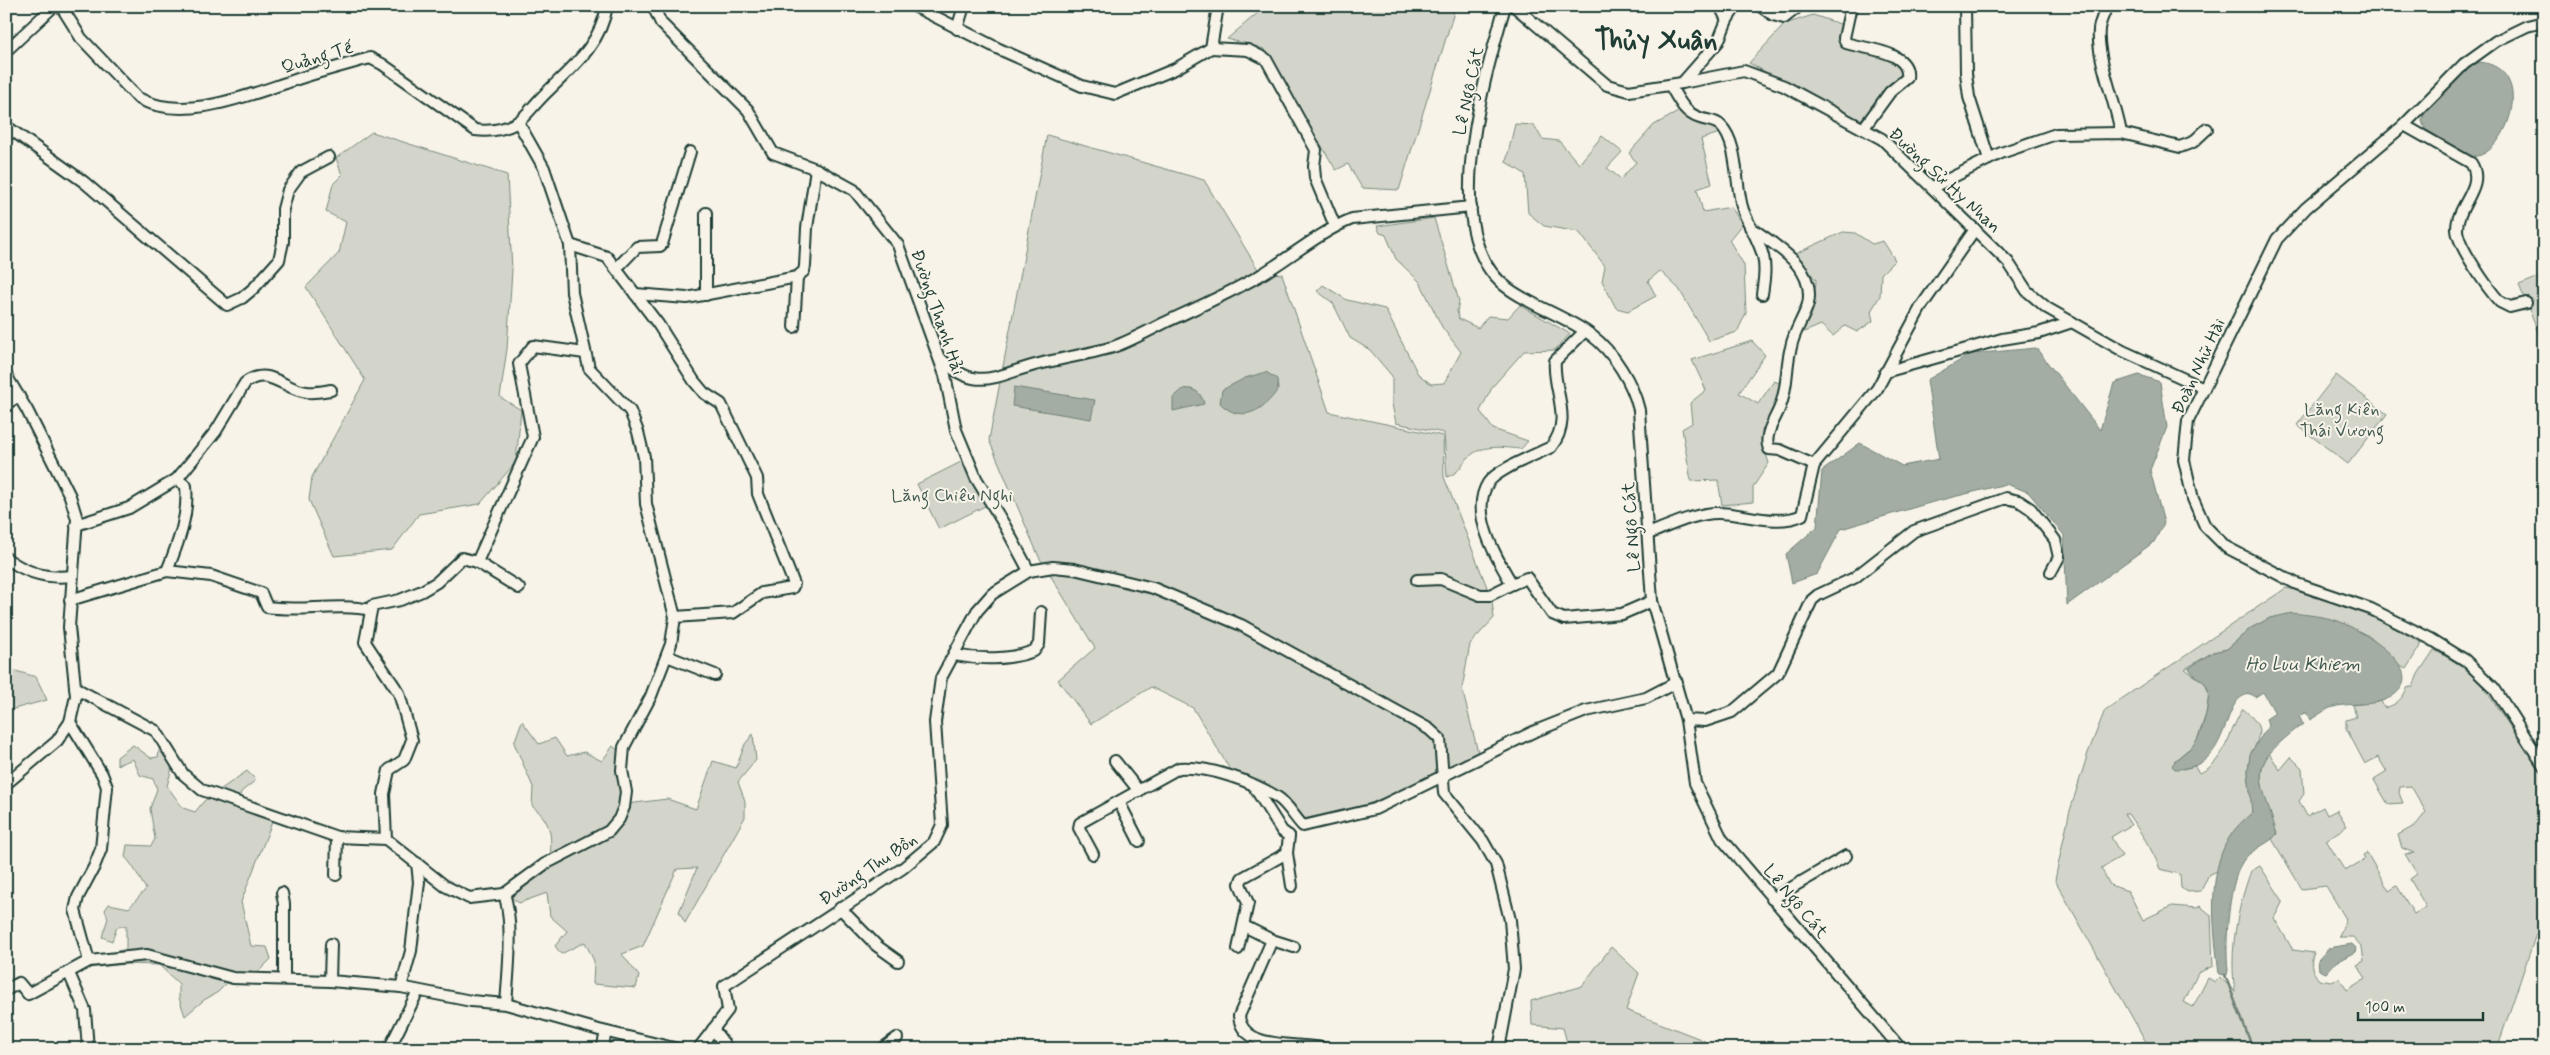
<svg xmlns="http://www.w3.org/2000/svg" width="2550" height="1055" font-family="Mynerve,sans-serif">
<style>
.green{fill:#d3d5ca;stroke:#79897f}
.water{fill:#a4ada3;stroke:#6f8077}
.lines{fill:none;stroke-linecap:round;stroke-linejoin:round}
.stream{stroke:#6f8077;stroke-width:2.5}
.minor-casing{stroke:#1f3d34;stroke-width:14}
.minor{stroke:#f7f3e8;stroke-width:10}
.labels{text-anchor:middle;stroke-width:4;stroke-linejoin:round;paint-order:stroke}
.street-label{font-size:18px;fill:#1f3d34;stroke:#f7f3e8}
.park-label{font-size:18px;fill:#435b52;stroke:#f7f3e8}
.water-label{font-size:19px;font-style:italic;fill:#405950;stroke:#f7f3e8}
.town-label{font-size:28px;font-weight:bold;fill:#1f3d34;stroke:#f7f3e8}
</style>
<rect width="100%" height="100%" fill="#f7f3e8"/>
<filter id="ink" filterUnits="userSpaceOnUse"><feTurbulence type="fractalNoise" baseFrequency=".02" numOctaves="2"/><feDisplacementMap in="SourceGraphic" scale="10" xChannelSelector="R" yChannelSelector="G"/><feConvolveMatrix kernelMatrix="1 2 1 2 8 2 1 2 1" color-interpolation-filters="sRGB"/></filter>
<g filter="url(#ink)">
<g class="green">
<path d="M1266 6H1456L1399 190 1362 188 1348 164 1336 170 1264 49 1227 39Z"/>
<path d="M1813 15 1843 25 1842 46C1866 60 1885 45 1904 75L1861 119 1847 116 1749 63 1785 24Z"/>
<path d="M1678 112 1712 126 1720 133 1701 139 1712 184 1697 189 1703 212 1731 207 1742 224 1729 240 1744 265 1746 313 1737 332 1709 341 1679 289 1660 271 1648 281 1656 296 1628 311 1616 308 1602 281 1605 266 1579 232 1544 226 1528 213 1525 174 1506 162 1515 124 1534 125 1542 139 1559 141 1579 164 1602 136 1622 152 1607 168 1621 179 1636 162 1629 153 1654 125Z"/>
<path d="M372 132 507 175 512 270 507 349 500 397 521 410 516 462 480 504 419 514 392 550 334 556 309 500 312 477 365 380 306 287 339 253 346 222 326 212 333 184 342 175 336 158Z"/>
<path d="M1047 135 1204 180 1259 271 1282 274 1329 412 1443 436 1444 477 1492 600 1494 618 1470 644 1462 689 1478 752 1406 788 1364 806 1303 819 1231 771 1193 708 1151 687 1091 724 1058 680 1095 648 1039 557 989 440Z"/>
<path d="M1434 218 1459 301 1457 311 1459 319 1478 328 1488 316 1508 318 1520 305 1570 334 1555 350 1524 351 1493 386 1480 411 1493 429 1528 441 1521 449C1504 448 1483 443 1469 457 1459 466 1462 471 1447 477L1444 433 1396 423 1392 404V376L1370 350 1350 338 1333 303 1317 291 1323 285 1347 300 1385 309 1418 374 1431 384 1444 383 1461 352 1442 327 1420 282 1396 259 1386 235 1380 233 1377 226Z"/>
<path d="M1843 232 1855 233 1872 244 1883 241 1895 260 1881 274 1880 296 1871 311 1873 321 1857 332 1845 326 1833 336 1821 325 1802 333 1814 305 1816 280 1795 254Z"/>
<path d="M2544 275V347L2519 285Z"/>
<path d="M1752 341 1765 355 1739 393 1758 404 1774 381 1782 384 1777 403 1762 431 1764 449 1769 463 1753 487V502L1722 505 1718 480 1691 481 1682 429 1692 423 1690 403 1706 390 1692 360Z"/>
<path d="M2336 375 2387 414 2348 464 2297 425Z"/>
<path d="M965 460 987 505 939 529 917 484Z"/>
<path d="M2286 588C2335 596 2378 619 2422 643L2406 669 2400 666 2369 636 2337 621 2270 618 2251 628 2227 649 2213 652 2185 669 2205 683 2209 694 2206 714 2196 743 2174 761 2183 769 2195 766 2199 773C2225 764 2229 730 2243 709 2249 714 2258 722 2259 730 2259 745 2248 755 2248 771 2248 785 2255 799 2252 813 2232 830 2224 846 2218 871L2209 874 2201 891 2187 892 2181 888 2180 874 2160 869C2152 848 2140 832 2128 814H2124L2131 825 2111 837 2122 856 2101 868 2110 885 2128 891 2143 920 2172 906 2197 908 2200 906 2211 915 2213 966 2198 973 2184 1002 2193 1007 2208 978 2215 982 2220 977 2235 992C2229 951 2237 909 2251 871L2260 866 2283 901 2274 918 2293 950 2314 953C2309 964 2312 971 2319 980L2332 982 2339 978 2347 990 2366 978 2357 965 2364 961 2362 947 2353 937H2339L2346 919 2326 886 2302 889 2272 839 2276 834C2269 807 2251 778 2269 753L2280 770 2291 757 2302 768 2304 794 2299 801 2307 816 2323 807 2327 815 2337 810 2347 826 2326 840 2345 871 2365 859 2363 855 2367 853 2389 891 2397 886 2414 914 2426 907 2410 879 2417 874 2405 854 2414 853 2402 848 2398 835 2416 825 2426 812 2411 786 2400 787 2399 793 2403 803 2388 804 2374 780 2387 772 2378 757 2365 764 2346 728V720L2356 717 2353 705 2381 701 2384 708C2397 705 2402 699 2408 687H2413L2418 674 2434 650 2438 652 2474 673 2544 777V890L2537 931 2497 1049H2150L2055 880 2069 814 2088 753 2105 710Z"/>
<path d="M6 668 36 677 47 700 6 711Z"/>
<path d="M522 721 539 744 555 738 567 756 584 752 602 761 613 746 624 756 627 804 667 799 696 809 713 761 736 768 745 744 753 734 756 760 738 782 745 801V817L685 923 679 912 697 868 677 869 643 946 622 954 639 976 636 988 593 984 594 961 585 942 561 954 555 946 567 931 550 916 547 893 519 903 511 897 549 865C552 840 554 823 532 806L533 787 514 743Z"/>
<path d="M172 742 175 757 167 786 183 808 195 812 204 801 247 771 256 780 241 792 238 802 274 811 272 822 241 902 251 946 267 947 271 959 255 975 228 982 218 992 204 1000 185 1016 179 998V984L159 965 126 964 88 968V962L95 957 126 949V926L117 927 112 941 102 937 108 918 105 910 109 904 129 908 146 889C139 878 134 866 125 857L127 845 151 846 155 839 150 809 157 789 153 779 140 775 133 759 117 765V757L133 745 151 758 158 757 160 744Z"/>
<path d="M1611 947 1639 973 1626 1010 1703 1040 1714 1049H1572L1568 1046 1563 1028 1532 1025 1531 1001 1582 986Z"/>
</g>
<g class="water">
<path d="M2480 62C2541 70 2503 163 2470 156L2425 129 2422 121 2425 112 2471 66Z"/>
<path d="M2036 348 2100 430 2114 383 2139 375 2160 382 2167 427 2150 470 2164 523 2154 542 2067 605 2064 535 2028 492 2006 484 1933 502 1841 529 1817 574 1792 583 1786 554 1817 527 1822 471 1860 443 1902 466 1939 459 1927 380 1971 354Z"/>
<path d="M1266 372 1277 379 1278 389C1265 410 1241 425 1220 403L1222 390 1245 378Z"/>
<path d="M1014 387 1095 400 1091 419 1012 406Z"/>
<path d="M1183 389C1194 387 1202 393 1204 404L1173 411V398Z"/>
<path d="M2292 613C2308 615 2323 616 2338 621 2361 630 2433 671 2391 697 2372 708 2349 701 2330 708 2323 711 2317 716 2310 720L2306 712 2299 716 2303 724C2246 767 2258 771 2277 834 2270 843 2255 848 2246 857 2228 876 2225 944 2228 970L2227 975 2219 974C2214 934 2206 875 2229 838 2235 828 2243 820 2252 813L2248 771 2250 754 2268 726 2266 719 2275 713 2263 692 2255 697 2251 694C2218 695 2235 769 2175 769L2172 766C2177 756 2188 752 2194 744 2202 735 2212 698 2207 687 2204 679 2192 676 2189 668L2213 652 2227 649 2251 628 2270 618Z"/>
<path d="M2352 944 2356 948 2355 952 2336 962 2326 973 2319 970 2318 960 2329 948Z"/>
</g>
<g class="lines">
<path class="stream" d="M2225 975 2253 1049"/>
<g class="minor-casing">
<g id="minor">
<path d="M61 6 81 38 138 98C182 122 243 97 286 83 313 73 342 66 370 58L382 64 475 130C489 132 503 130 516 123 525 118 533 106 541 98 568 70 600 48 607 6"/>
<path d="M653 6 661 23 748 110 773 153 816 169 854 190 898 245 945 375 956 430 976 478 1005 526 1029 571"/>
<path d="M914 6 999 49 1082 86 1115 94 1175 69 1211 48 1218 6"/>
<path d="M1505 6C1485 77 1435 238 1509 289 1534 307 1567 317 1591 335 1614 352 1633 384 1639 410L1652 601 1686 720 1695 783 1722 839 1901 1049"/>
<path d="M1514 6 1607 85 1629 91 1682 83 1744 71 1784 86 1882 139 2008 262 2027 291 2047 308 2123 351 2204 388"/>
<path d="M1720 6 1727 20"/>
<path d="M1760 6 1773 15 1784 18 1799 6"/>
<path d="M1851 6 1844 38 1846 43C1863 49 1911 50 1907 78L1890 92 1863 129"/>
<path d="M1965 6 1966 73 1969 97 1989 159"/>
<path d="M2107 6C2104 14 2100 21 2099 29 2096 57 2116 103 2121 133"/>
<path d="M2544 22 2527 26 2496 41 2464 64 2404 125 2306 208 2277 239 2188 421 2184 460 2193 499 2205 526 2226 547 2297 584 2371 609 2431 639 2465 660 2494 688 2544 766"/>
<path d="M957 29 964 6"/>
<path d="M1211 48 1248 50 1266 59 1316 150 1314 166 1315 178 1335 226"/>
<path d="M6 51 54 6"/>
<path d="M1682 83 1718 42 1727 20 1736 6"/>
<path d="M1670 85C1678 99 1684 113 1700 118 1707 121 1715 120 1721 126 1739 144 1735 187 1743 210 1749 226 1759 240 1763 256 1766 268 1764 281 1762 294"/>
<path d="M2404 125 2471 163C2486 186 2457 205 2457 228 2456 244 2489 290 2500 302L2510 307 2526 303"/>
<path d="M6 126 84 182 227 305 242 298 254 288 279 260 283 242V209L288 190 301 172 329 157"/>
<path d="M1933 187 2001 153 2056 134 2121 133 2180 147 2193 142 2207 129"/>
<path d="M1750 227C1776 246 1816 267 1808 304 1804 318 1794 331 1791 347 1785 369 1789 383 1780 407 1775 420 1763 435 1769 449L1780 450 1814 465"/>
<path d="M570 245 607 257 658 324 694 381 704 393 721 404 757 478 758 494 794 584 792 588 762 593 733 613 675 617"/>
<path d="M616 269 637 247 660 246 662 244 690 152"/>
<path d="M635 294 687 298 797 277 804 271 805 266 807 228 816 169"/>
<path d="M706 295V213"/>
<path d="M794 327 797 277"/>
<path d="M1585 331 1555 361C1552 389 1574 419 1551 447 1536 455 1497 469 1488 483 1469 513 1497 559 1512 584L1527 578 1552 614 1564 619 1622 614 1652 601"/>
<path d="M939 357C977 395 997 374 1039 364 1064 358 1089 354 1113 347 1130 341 1148 331 1164 323 1196 308 1228 294 1259 276 1291 257 1318 233 1352 219L1471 207"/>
<path d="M1885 372 2002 339 2039 333 2072 322"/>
<path d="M6 375 27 410 70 496 77 519 69 627 76 696 70 722 57 741 6 784"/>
<path d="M6 404 19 396"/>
<path d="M76 525 129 508 177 479 216 431 245 383C269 365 284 390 307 392 315 393 324 391 331 390"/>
<path d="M1648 534C1669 526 1695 513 1718 513 1744 513 1776 527 1802 515L1814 465 1877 389 1921 307 1975 229"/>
<path d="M6 558C26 573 48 579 72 576"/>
<path d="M477 562 533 437 519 364 533 346 585 353"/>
<path d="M167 571C178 543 189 516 186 486L177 479"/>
<path d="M1417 580 1441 579 1480 595H1490L1512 584"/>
<path d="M70 600 167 571 211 576 261 593 267 607C301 612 337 603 371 610"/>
<path d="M954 655C979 660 1010 660 1034 651L1039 644 1041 612"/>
<path d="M667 656 715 675"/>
<path d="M75 688 156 731 183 774 202 790 337 837 386 839 384 794 389 770 404 760 412 740 399 693 365 642 372 606 400 600 422 591 437 582 462 558 477 562 519 588"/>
<path d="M1686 720 1705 721 1732 712 1778 673 1812 600 1818 595 1854 578 1914 531 2006 498 2019 501 2031 509 2055 540 2059 557 2051 572"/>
<path d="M70 722 102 774 107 787 101 849 94 867 78 897 75 910 89 961"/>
<path d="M1115 761 1139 791"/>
<path d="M1255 788 1282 831 1289 836"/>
<path d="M1119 802 1139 841"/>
<path d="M1289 836 1287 853 1292 886"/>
<path d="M386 839 445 886 469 898 504 894 545 864 609 831 619 819 624 807 626 792 622 770 624 747 651 696 671 644 675 617 646 504 644 457 638 432 630 411 589 368 572 293 570 245 544 168 518 122"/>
<path d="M1093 854 1079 828 1080 823 1179 768C1209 766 1251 781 1277 797 1287 803 1295 818 1303 826L1375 809 1533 732 1586 711 1646 698 1677 682"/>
<path d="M336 875 337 837"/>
<path d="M282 893 284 904V979"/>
<path d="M504 894C514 922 508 975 506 1004"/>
<path d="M1772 899 1846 856"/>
<path d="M840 908 877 946 898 961"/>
<path d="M1244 926 1272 940 1294 947"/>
<path d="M1272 940 1239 1016C1242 1052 1303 1042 1327 1049"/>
<path d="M331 944 330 981 401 987 471 1001 506 1004 599 1030 678 1049"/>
<path d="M1238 949 1248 903 1240 884 1242 878 1287 853"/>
<path d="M69 973 85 1010 88 1049"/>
<path d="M401 987 411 951 419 882 417 863"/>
<path d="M6 990 19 983 28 994 89 961 147 955 233 978 330 981"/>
<path d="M713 1029 728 1049"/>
<path d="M389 1049 418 991"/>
<path d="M602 1049 606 1032"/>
<path d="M698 1049 728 1010 724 986 903 868 934 842 942 825 935 722 941 678 977 611 992 594 1029 571 1053 567 1074 569 1153 588 1241 625 1429 729 1440 739 1444 793 1483 841 1496 864 1510 920 1514 969 1499 1049"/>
<path d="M882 1049 897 1038"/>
</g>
</g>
<use href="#minor" class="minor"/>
</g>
</g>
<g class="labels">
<g class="street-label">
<text transform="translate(317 57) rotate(-17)" y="6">Quảng Tế</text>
<text transform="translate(1468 91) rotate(-78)" y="6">Lê Ngô Cát</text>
<text transform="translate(1945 180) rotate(43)" y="6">Đường Sử Hy Nhan</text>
<text transform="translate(938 312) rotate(71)" y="6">Đường Thanh Hải</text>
<text transform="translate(2198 366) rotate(-65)" y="6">Đoàn Nhữ Hài</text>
<text transform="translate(1631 527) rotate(-94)" y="6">Lê Ngô Cát</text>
<text transform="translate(868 869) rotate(-34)" y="6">Đường Thu Bồn</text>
<text transform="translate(1796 901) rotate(50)" y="6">Lê Ngô Cát</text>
</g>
<g class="park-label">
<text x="2342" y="415">Lăng Kiên<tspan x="2342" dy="21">Thái Vương</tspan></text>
<text x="952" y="501">Lăng Chiêu Nghi</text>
</g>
<g class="water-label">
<text x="2303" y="670">Ho Luu Khiem</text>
</g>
<g class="town-label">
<text x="1656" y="49">Thủy Xuân</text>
</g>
</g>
<rect width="2550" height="1055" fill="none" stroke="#f7f3e8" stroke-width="25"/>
<rect x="12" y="12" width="2525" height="1030" fill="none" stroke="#1f3d34" stroke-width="2" filter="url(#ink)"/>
<path d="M2358 1012v8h125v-8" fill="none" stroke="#1f3d34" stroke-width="2.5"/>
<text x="2365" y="1012" font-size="15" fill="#1f3d34" stroke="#f7f3e8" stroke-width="4" paint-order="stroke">100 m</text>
</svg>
